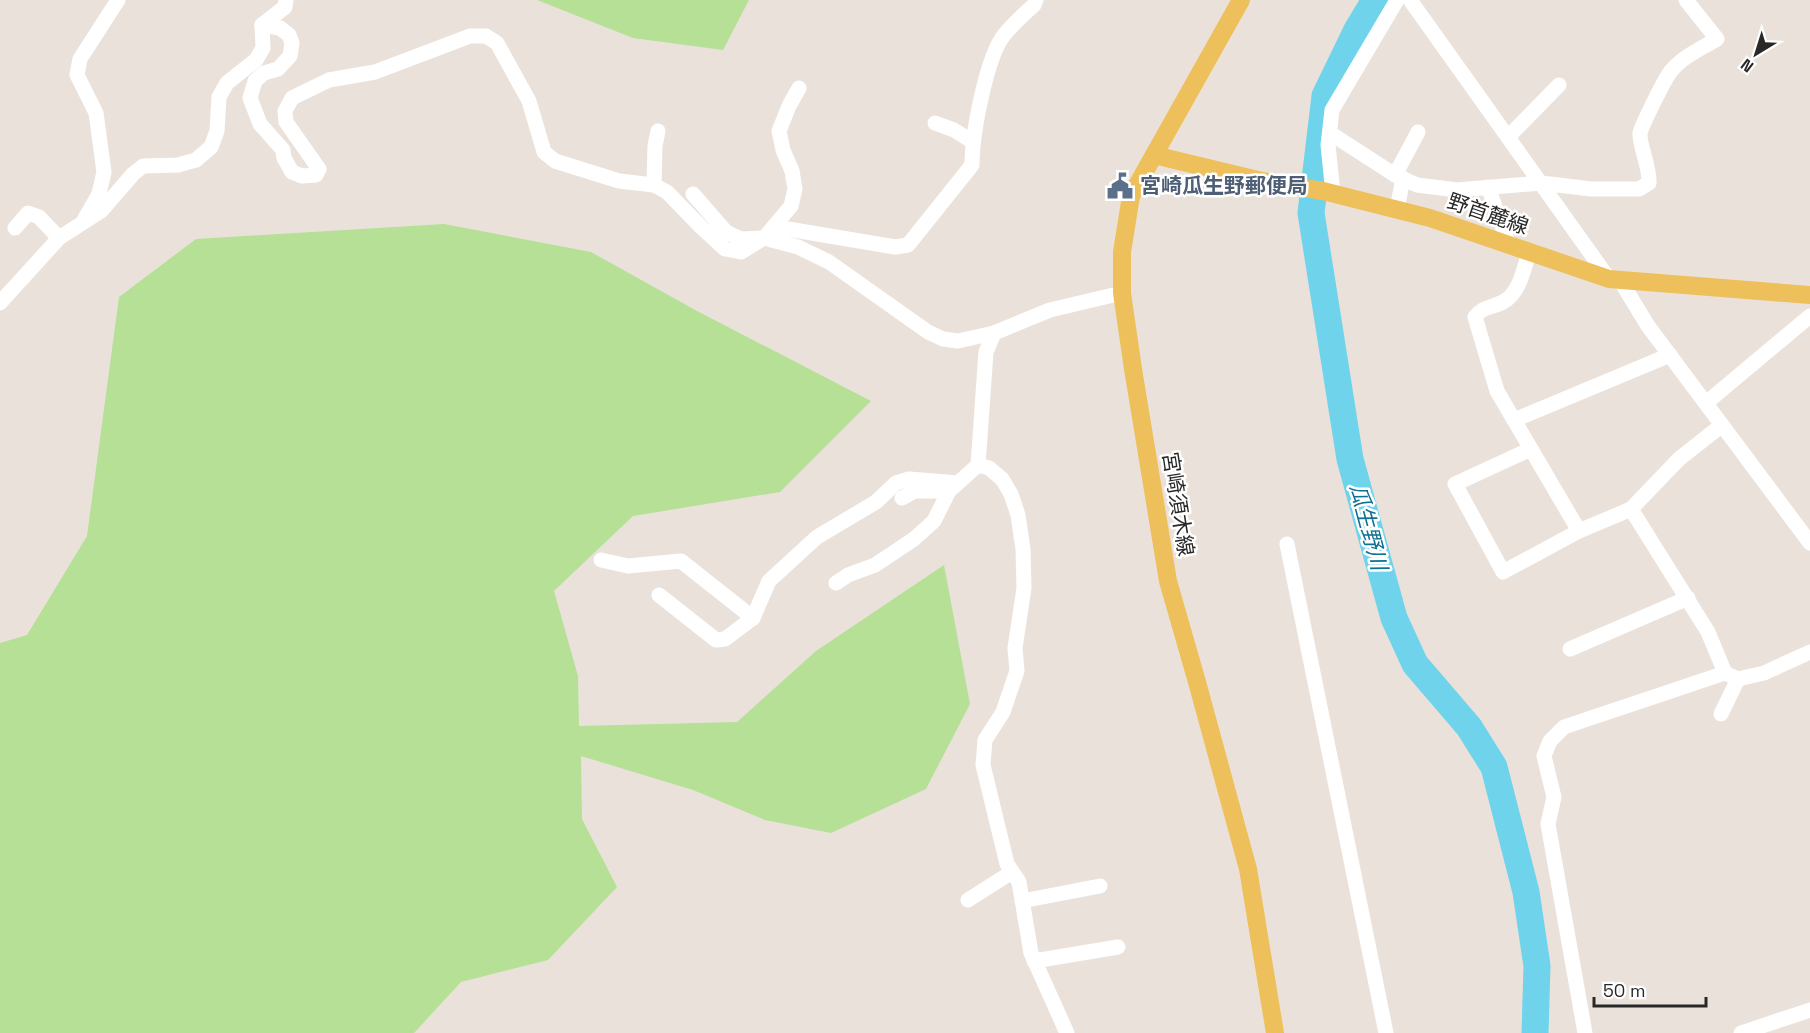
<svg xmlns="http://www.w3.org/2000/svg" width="1810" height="1033" font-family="'Space Grotesk','Noto Sans JP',sans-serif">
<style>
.green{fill:#b5e096}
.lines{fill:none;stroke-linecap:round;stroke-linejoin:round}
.river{stroke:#6ed3eb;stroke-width:27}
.minor{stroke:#fff;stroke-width:15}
.major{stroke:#edc05c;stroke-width:18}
.labels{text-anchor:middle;stroke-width:5;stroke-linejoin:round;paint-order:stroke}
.service-label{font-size:21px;font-weight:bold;fill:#4e5e75;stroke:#fff;text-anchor:start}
.street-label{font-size:21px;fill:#282828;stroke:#fff}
.water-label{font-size:22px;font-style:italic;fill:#107094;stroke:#fff}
</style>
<rect width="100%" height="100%" fill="#eae2da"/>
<g class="green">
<path d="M537 0H749L723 50 633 38Z"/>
<path d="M444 224 591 252 697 311 871 401 780 492 633 516 554 591 578 676 579 726 737 722 816 651 944 565 970 704 926 789 831 833 765 820 693 790 581 756 582 819 617 887 548 960 461 982 414 1033H0V643L27 635 87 536 119 297 196 239Z"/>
</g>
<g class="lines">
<path class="river" d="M1375 0 1357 30 1325 96 1311 213 1350 459 1394 618 1415 664 1469 727 1494 767 1526 892 1537 966 1535 1033"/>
<g class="minor">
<path d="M1410 0 1609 279"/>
<path d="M262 25 280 28 289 35 292 43 290 56 278 69 264 73 255 81 250 98 260 124 283 150 284 158 292 172 302 176 316 175 319 169 286 122 285 111 292 98 329 80 375 72 470 36H486L497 43 529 101 544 152 555 161 619 181 654 185 667 192 701 227 725 249 741 252 764 238 788 229 895 247 908 245 972 165C972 135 986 58 1004 35 1013 24 1024 14 1034 5L1036 0"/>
<path d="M262 25 285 7 286 0"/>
<path d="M935 123 954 130 973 142"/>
<path d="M1330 133 1395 175 1417 185 1457 190 1541 183 1591 189H1639L1649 183C1650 167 1639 145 1640 133 1642 125 1665 78 1671 71 1682 57 1702 48 1717 39L1686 0"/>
<path d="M1508 137 1559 85"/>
<path d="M1395 175 1418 132"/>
<path d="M654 185 655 146 658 131"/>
<path d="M1488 187 1509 245"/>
<path d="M693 194 726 232 741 239 764 238 798 247 829 262 928 332 943 339 958 341 994 333 1050 310 1122 293"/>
<path d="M1333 194 1328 145 1332 110 1397 0"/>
<path d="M1397 210 1403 178"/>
<path d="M84 220 99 194 104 172 96 113 77 75 80 59 118 0"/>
<path d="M15 228 28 213 39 217 59 238"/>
<path d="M766 236 791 206 795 189 792 171 783 150 779 131 789 106 799 88"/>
<path d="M1529 252C1524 268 1520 293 1503 302 1492 308 1483 306 1475 317L1497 391 1579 531"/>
<path d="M1620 280 1648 326 1810 543"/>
<path d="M0 303 59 238 101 211 133 174 143 166 178 165 196 160 211 147 217 131 219 97 227 83 256 60 263 48 262 25"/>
<path d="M994 333 986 352 978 465 989 468 1002 479 1011 494 1018 515 1023 549 1024 588 1015 648 1017 671 1003 712 985 740 983 765 1007 864 1019 882 1031 953 1067 1033"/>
<path d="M1706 403 1810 316"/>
<path d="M1514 420 1670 355"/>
<path d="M1722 425 1679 459 1631 509 1708 632 1725 673"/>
<path d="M1531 449 1455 484 1503 572 1579 531 1631 509"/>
<path d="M902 498 915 491H946"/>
<path d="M1287 544 1386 1033"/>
<path d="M601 560 628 566 681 561 753 618"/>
<path d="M836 583 848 575 875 565 914 539 934 521 949 491 978 465"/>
<path d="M659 595 716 640 725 639 753 618 769 581 817 537 876 502 896 483 909 479 958 483"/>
<path d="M1570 649 1688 598"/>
<path d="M1721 714 1738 679"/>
<path d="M968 900 1012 872"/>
<path d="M1022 901 1100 886"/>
<path d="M1034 961 1118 947"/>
<path d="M1585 1033 1548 824 1554 797 1544 756 1550 741 1564 727 1725 673 1738 679 1764 673 1810 652"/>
<path d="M1741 1033 1810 1010"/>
</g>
<g class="major">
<path d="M1241 0 1131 196 1122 252V293L1133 369 1168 581 1197 682 1248 869 1275 1033"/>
<path d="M1154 155 1262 181 1323 191 1430 218 1609 279 1810 295"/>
</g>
</g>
<defs>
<g id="civic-bare" transform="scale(2.07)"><path d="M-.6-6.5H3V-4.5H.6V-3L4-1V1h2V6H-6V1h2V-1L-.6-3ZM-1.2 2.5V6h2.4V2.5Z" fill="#5c6f8a" stroke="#fff" stroke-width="2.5" paint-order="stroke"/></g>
</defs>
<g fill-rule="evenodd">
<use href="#civic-bare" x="1120" y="186"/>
</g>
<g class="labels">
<g class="service-label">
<text x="1140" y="193">宮崎瓜生野郵便局</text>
</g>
<g class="street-label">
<text transform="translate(1488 214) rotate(19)" y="7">野首麓線</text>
<text transform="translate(1178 504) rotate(81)" y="7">宮崎須木線</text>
</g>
<g class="water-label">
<text transform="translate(1369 527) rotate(75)" y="8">瓜生野川</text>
</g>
</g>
<g transform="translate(1756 54) rotate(218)" stroke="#ffffff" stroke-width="4.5" paint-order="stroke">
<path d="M0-4.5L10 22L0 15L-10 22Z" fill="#282828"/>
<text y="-9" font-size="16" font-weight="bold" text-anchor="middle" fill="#282828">N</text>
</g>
<path d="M1594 997v9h112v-9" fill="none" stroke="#282828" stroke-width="3"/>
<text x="1603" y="997" font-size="18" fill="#282828" stroke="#ffffff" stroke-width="4.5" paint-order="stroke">50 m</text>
</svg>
